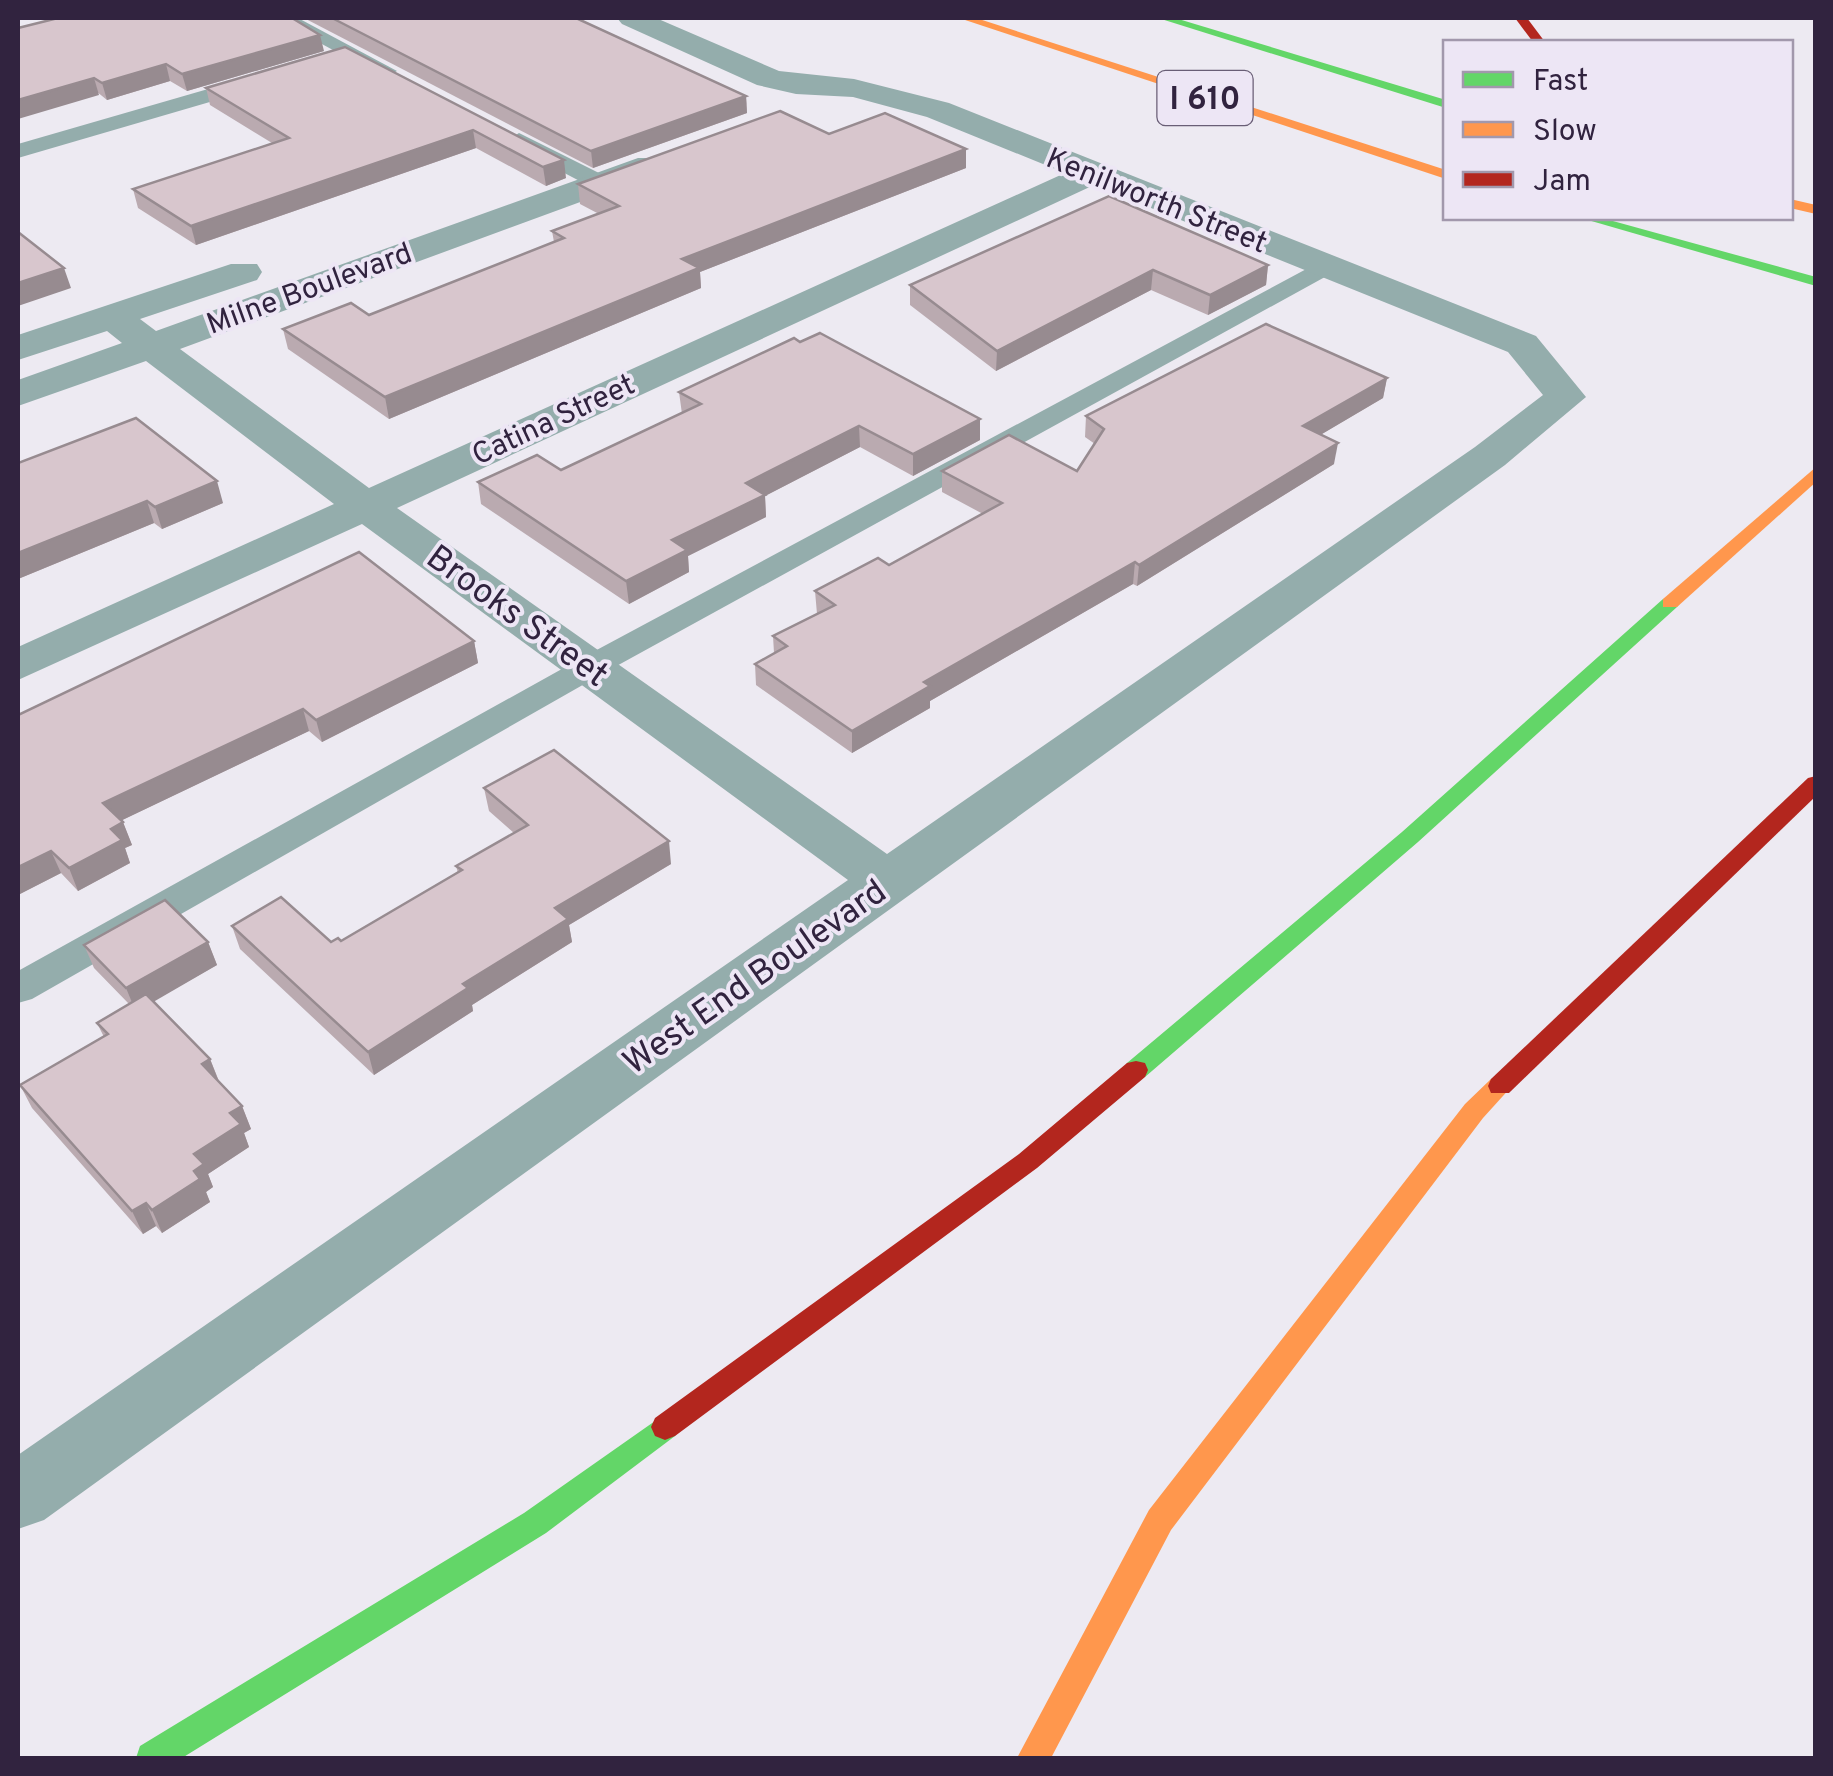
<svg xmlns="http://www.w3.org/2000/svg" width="1833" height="1776" font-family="Overpass,sans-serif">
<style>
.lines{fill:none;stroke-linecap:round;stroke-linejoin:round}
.lane{fill:#94adac;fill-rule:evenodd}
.street{fill:#94adac;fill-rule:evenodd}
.fast{fill:#63d668;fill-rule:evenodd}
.slow{fill:#ff974d;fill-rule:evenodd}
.jam{fill:#b3261e;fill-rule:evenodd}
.wall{fill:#baaab0}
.shaded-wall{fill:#978b90}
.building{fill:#d8c6cd;stroke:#978b90;stroke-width:2.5}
.labels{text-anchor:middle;stroke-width:8;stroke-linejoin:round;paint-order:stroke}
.far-street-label{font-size:30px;fill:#31233f;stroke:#ede6f5}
.shield{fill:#ede6f5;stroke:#695e76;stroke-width:2.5}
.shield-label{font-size:32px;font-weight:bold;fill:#31233f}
.street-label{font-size:35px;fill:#31233f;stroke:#ede6f5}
</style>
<rect width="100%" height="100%" fill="#edeaf2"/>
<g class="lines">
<g class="lane">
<path d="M274 18H298L397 71 386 77 379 75Z"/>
<path d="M253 76 264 82 261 87 18 158V144Z"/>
<path d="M519 133 609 178 613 183 609 188H593L511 145 508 140Z"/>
<path d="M1325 259 1338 267 1334 272 602 674 32 999 18 1003V971L578 660Z"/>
</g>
<path class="street" d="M617 18H656L779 71 854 79 949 103 1536 336 1586 397 1505 465 44 1520 18 1529V1455L848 880 362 524 18 680V647L334 504 146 361 18 406V380L122 343 107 331 18 360V335L231 264H257L262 272 257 280 140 319 156 331 638 158H662L667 165 662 172 180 349 369 488 1065 173 927 117 853 97 796 94 757 85 622 24ZM1094 185 1508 352 1543 395 1475 447 887 854 397 508Z"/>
<g class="fast">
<path d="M1158 18H1175L1446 100V108Z"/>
<path d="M1581 218H1602L1816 277V286Z"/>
<path d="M1670 597 1680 603 1677 607 1418 842 1145 1077H1127L1124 1070 1127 1063 1402 832 1663 599Z"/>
<path d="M665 1414 675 1418 679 1427 675 1436 546 1533 182 1758H136L140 1746 524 1513Z"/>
</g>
<g class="slow">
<path d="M959 18H976L1446 170V179Z"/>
<path d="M1790 199 1816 205V214L1790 208Z"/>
<path d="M1816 467V482L1677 607H1663V599Z"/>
<path d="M1500 1076 1509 1079 1512 1086 1483 1118 1171 1530 1051 1758H1017L1149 1510 1465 1104 1491 1079Z"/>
</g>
<g class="jam">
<path d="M1515 18H1527L1545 42H1533Z"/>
<path d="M1816 776V796L1509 1093H1491L1488 1086 1491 1079 1808 778Z"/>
<path d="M1136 1061 1145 1063 1148 1070 1145 1077 1037 1168 675 1436 665 1440 655 1436 651 1427 655 1418 1019 1154 1127 1063Z"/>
</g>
</g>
<g class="wall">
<path d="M304 18H576L746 96 747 113 593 168Z"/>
<path d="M18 28 324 51 187 91 170 81 107 100Z"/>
<path d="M345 47 566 178 546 186 476 148 196 245 138 208 133 189 272 143 210 105 206 88Z"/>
<path d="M829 134 966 168 700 272 701 288 389 419 288 349 283 329 369 315 554 242 552 231 599 214 580 204 578 184Z"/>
<path d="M1109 196 1268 265 1266 285 1208 315 1151 290 996 371 910 305V285Z"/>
<path d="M1387 378 1383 398 1320 435 1334 464 1137 586 1133 584 930 701V708L852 753 756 685 755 664 774 653 773 636 817 614 815 591 889 565 983 514 942 492V471H1077L1095 444 1085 437 1086 416Z"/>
<path d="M679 392 980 440 913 476 860 447 765 496 766 517 688 556 689 572 629 604 481 504 478 482 561 470 682 414Z"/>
<path d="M18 463 223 503 162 529 154 523 18 579Z"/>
<path d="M474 641 478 663 322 742 309 731 122 820 132 845 125 848 130 863 78 891 61 873 18 895V715Z"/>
<path d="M484 788 671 864 569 925 572 942 472 1005 473 1011 374 1075 240 949 232 926 331 942 341 941 458 873 456 866 514 833 489 811Z"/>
<path d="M208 942 217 965 153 1001 210 1059 219 1081 242 1106 251 1129 244 1133 249 1147 208 1174 213 1187 206 1192 210 1202 162 1233 156 1226 143 1234 32 1108 20 1085 104 1037 97 1023 129 1004 94 968 84 945Z"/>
</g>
<g class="shaded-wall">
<path d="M320 35 324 51 187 91 182 74Z"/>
<path d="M166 64 170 81 107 100 102 83Z"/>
<path d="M94 78 99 95 18 119V100Z"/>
<path d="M746 96 747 113 593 168 591 151Z"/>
<path d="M473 130 476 148 196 245 191 226Z"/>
<path d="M966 149V168L700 272 701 288 389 419 385 397 682 259Z"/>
<path d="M564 160 566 178 546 186 543 167Z"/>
<path d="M1268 265 1266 285 1208 315 1210 295Z"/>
<path d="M64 268 71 288 18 306V283Z"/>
<path d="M1153 270 1151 290 996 371 997 351Z"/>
<path d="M1387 378 1383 398 1300 447 1303 426Z"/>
<path d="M980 419V440L913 476V454Z"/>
<path d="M859 426 860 447 765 496 766 517 688 556 689 572 629 604 626 581 672 540 746 483Z"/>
<path d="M1338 443 1334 464 1137 586 1139 565Z"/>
<path d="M217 481 223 503 162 529 155 507Z"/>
<path d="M147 501 154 523 18 579V553Z"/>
<path d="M1135 562 1133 584 930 701V708L852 753V731L924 682Z"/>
<path d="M474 641 478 663 322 742 316 720Z"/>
<path d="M303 709 309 731 112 825 103 803Z"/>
<path d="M123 822 132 845 125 848 130 863 78 891 69 868 111 829Z"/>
<path d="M669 841 671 864 569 925 572 942 472 1005 473 1011 374 1075 368 1052 463 984 555 908Z"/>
<path d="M51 851 61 873 18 895V867Z"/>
<path d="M208 942 217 965 136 1012 126 988Z"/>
<path d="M210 1059 219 1082 202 1064Z"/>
<path d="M242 1106 251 1129 244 1133 249 1147 208 1174 213 1187 206 1192 210 1202 162 1233 152 1210 194 1154 230 1113Z"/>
<path d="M146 1203 156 1226 143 1234 132 1211Z"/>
</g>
<g class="building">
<path d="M58 18H292L320 35 182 74 166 64 102 83 94 78 18 100V28Z"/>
<path d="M332 18H576L746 96 591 151Z"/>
<path d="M345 47 564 160 543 167 473 130 191 226 133 189 289 138 206 88Z"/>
<path d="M780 111 829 134 885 113 966 149 682 259 699 268 385 397 283 329 351 303 369 315 564 238 552 231 619 206 578 184Z"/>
<path d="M1109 196 1268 265 1210 295 1153 270 997 351 910 285Z"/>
<path d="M18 232 64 268 18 283Z"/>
<path d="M1266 324 1387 378 1303 426 1338 443 1139 565 1135 562 924 682 930 686 852 731 755 664 787 646 773 636 835 605 815 591 878 558 889 565 1002 503 942 471 1009 435 1077 471 1104 429 1086 416Z"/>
<path d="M820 333 980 419 913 454 859 426 746 483 765 495 672 540 687 550 626 581 478 482 537 455 561 470 701 404 679 392 794 338 800 342Z"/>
<path d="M136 418 217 481 155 507 147 501 18 553V463Z"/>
<path d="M359 552 474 641 316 720 303 709 103 803 123 822 111 829 122 840 69 868 51 851 18 867V715Z"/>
<path d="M554 750 669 841 555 908 568 919 463 984 468 988 368 1052 232 926 281 897 331 942 338 938 341 941 462 870 456 866 528 825 484 788Z"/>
<path d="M165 900 208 942 126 988 84 945Z"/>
<path d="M146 994 210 1059 202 1064 242 1106 230 1113 241 1124 194 1154 204 1164 194 1171 200 1179 152 1210 146 1203 132 1211 20 1085 108 1034 97 1023Z"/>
</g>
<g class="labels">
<g class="far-street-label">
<text transform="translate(1157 200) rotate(22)" y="10">Kenilworth Street</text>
<text transform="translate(309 288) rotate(-20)" y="10">Milne Boulevard</text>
<text transform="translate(553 419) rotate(-25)" y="10">Catina Street</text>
</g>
<rect class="shield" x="1157.5" y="71" width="95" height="54" rx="8"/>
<g class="shield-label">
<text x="1205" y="109">I 610</text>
</g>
<g class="street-label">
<text transform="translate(518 615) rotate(36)" y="12">Brooks Street</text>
<text transform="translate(754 976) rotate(-35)" y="12">West End Boulevard</text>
</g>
</g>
<rect width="1833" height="1776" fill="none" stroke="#31233f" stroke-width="40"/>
<rect x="1443" y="40" width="350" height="180" fill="#ede6f5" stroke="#a298ac" stroke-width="2.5"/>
<rect x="1463" y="72" width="50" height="15" fill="#63d668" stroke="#a298ac" stroke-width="2.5"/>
<text x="1533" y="90" font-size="30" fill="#31233f">Fast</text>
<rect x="1463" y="122" width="50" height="15" fill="#ff974d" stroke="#a298ac" stroke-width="2.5"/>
<text x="1533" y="140" font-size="30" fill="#31233f">Slow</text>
<rect x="1463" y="172" width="50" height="15" fill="#b3261e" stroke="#a298ac" stroke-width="2.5"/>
<text x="1533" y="190" font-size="30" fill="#31233f">Jam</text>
</svg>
